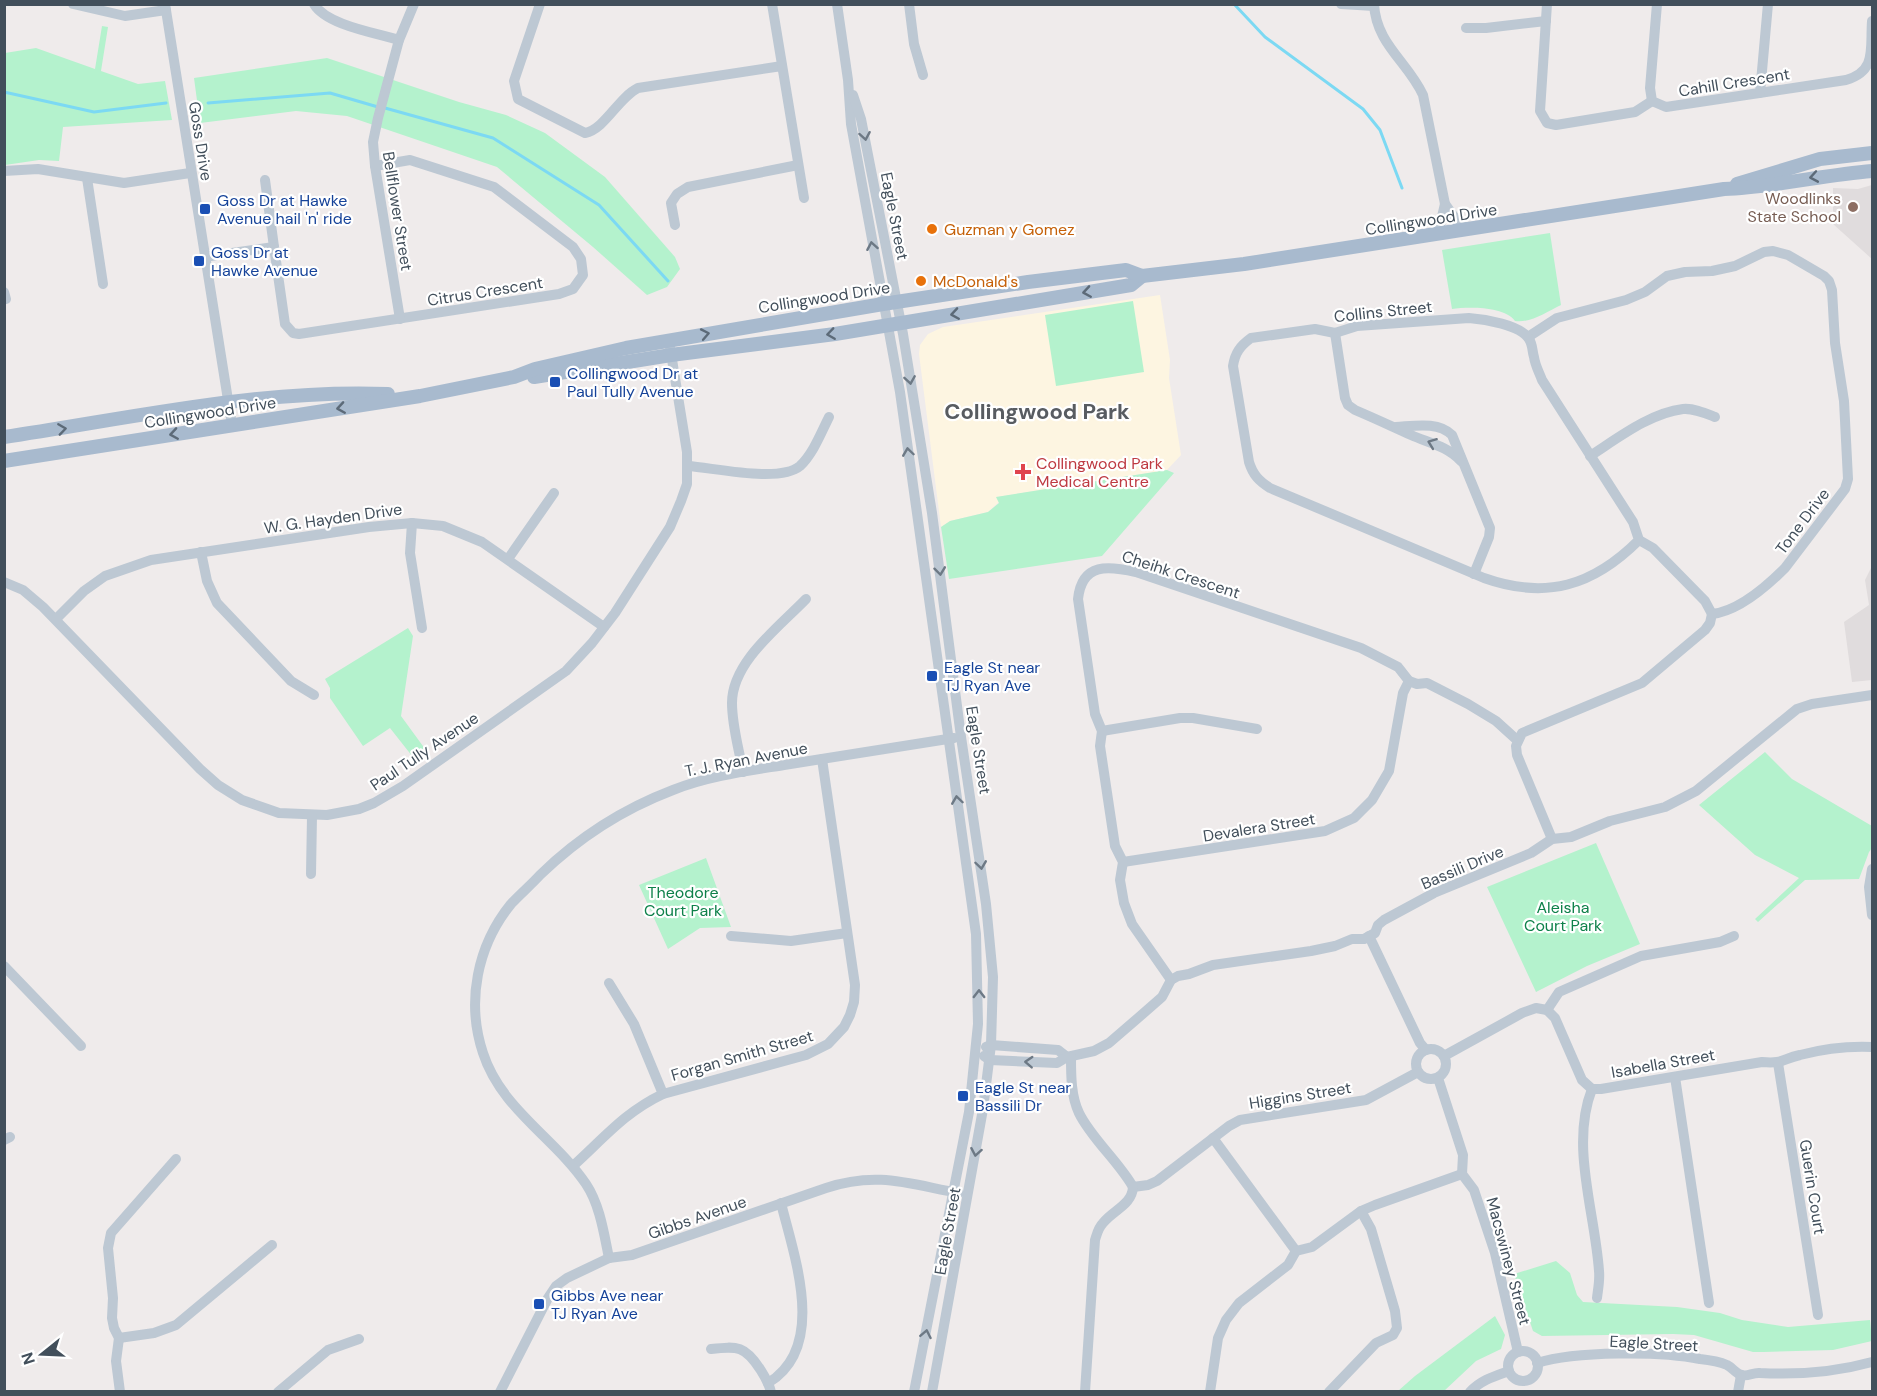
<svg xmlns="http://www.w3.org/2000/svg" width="1877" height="1396" font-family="'DM Sans',sans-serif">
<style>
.commercial{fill:#fdf5e1}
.education{fill:#e0dcdd}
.green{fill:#b4f2cd}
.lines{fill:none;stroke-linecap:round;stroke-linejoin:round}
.stream{stroke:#7cd9f3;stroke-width:3}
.minor{stroke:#bdc8d3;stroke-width:10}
.major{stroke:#a8bace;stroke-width:14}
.oneway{stroke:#6d7985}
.oneway2{stroke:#5c6a78}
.education-dot{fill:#8d6e63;stroke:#fff;stroke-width:2}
.transit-dot{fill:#1a4fb4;stroke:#fff;stroke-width:2}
.food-dot{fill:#e8710a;stroke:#fff;stroke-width:2}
.health-dot{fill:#e0444e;stroke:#fff;stroke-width:2}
.labels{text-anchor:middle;stroke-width:4.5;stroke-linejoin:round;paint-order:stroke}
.street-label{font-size:16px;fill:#424f5b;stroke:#fff}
.education-label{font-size:16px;fill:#785e54;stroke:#fff;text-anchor:end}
.transit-label{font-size:16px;fill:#164399;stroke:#fff;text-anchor:start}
.food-label{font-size:16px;fill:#c56008;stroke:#fff;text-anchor:start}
.health-label{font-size:16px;fill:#be3a42;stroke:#fff;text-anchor:start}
.park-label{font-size:16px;fill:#0e814a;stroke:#fff}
.district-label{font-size:22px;font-weight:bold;fill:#585c61;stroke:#fff}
</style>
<rect width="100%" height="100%" fill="#efebeb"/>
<path class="commercial" d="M1160 295 1170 360 1169 378 1181 455 1167 470 997 497 999 502 988 512 950 521 941 527 919 354 920 345 928 334 943 327Z"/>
<g class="education">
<path d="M1872 185V259L1833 224V188L1858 189Z"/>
<path d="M1872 566V680L1852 682 1844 622 1869 605 1865 580Z"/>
</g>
<g class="green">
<path d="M102 26 108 27 101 71 138 84 165 81 172 120 63 127 59 161 39 160 5 165V53L36 48 95 69Z"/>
<path d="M327 58 459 102 506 115 545 133 605 177 675 257 680 269 667 287 647 295 593 247 497 167 347 116 296 111 200 123 194 78Z"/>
<path d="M1550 233 1561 305C1546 312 1532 323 1515 321 1504 306 1468 307 1452 309L1442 250Z"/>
<path d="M1133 301 1144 372 1056 386 1045 315Z"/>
<path d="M1167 470 1174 473 1102 556 949 579 941 527 950 521 988 512 999 503 996 497Z"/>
<path d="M408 628 413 636 401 716 428 753 416 761 390 728 363 746 330 698V688L325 679Z"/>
<path d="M1765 752 1792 779 1872 826V848L1869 852 1859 879 1805 880 1758 922 1755 919 1799 878 1755 855 1699 805Z"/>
<path d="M1596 843 1640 944 1587 966 1536 992 1487 887Z"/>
<path d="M706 858 731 927 700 928 668 949 639 885Z"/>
<path d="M1556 1261 1570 1273 1577 1295 1583 1302 1677 1307 1720 1313 1742 1320 1788 1327 1870 1320 1872 1341 1833 1350 1764 1352H1753L1694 1335 1673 1334 1542 1336 1533 1331 1514 1274Z"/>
<path d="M1495 1316 1505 1335 1501 1349 1476 1361 1444 1391H1398L1415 1376Z"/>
</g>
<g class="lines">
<g class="stream">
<path d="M1234 4 1265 37 1363 109 1380 130 1402 188"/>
<path d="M4 92 94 112 166 103"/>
<path d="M208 103 330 93 378 107"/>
<path d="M385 108 493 138 599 205 668 281"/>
</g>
<g class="minor">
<path d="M73 4 125 16 166 10"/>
<path d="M165 4 232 425"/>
<path d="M314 4C326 25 376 33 399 40"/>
<path d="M540 4 514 81 518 99 585 133C605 129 618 98 638 88L782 66"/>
<path d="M772 4 804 198"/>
<path d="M837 4 848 80 851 124 900 392 976 934 978 1024 969 1112 914 1392"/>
<path d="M909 4 914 44 923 75"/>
<path d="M1341 4 1374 6"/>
<path d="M1374 4C1376 44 1408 62 1423 95L1445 204 1457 221 1467 229"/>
<path d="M1547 4 1540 111 1547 123 1556 125 1635 112 1652 101"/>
<path d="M1657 4 1650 88 1652 101 1666 107 1846 80C1877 71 1870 49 1872 21"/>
<path d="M1466 28H1486L1546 21"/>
<path d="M1760 93 1768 4"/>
<path d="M853 95 861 119 903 334 932 513 961 737 986 904 993 977 991 1045 983 1109 932 1392"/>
<path d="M4 171 38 169 124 183 190 173"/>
<path d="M87 178 103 284"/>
<path d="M265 180 274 247"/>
<path d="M675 225 671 203 677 194 688 187 798 165"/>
<path d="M1438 234 1445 204"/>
<path d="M204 257 274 247 285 324 293 333 299 334 559 294 573 289 583 275 581 259 573 247 494 187 410 160 375 166"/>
<path d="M4 292 6 299"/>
<path d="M400 319 375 166 373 142 378 118 399 40 414 4"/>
<path d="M1335 333 1345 398 1348 405 1355 410C1374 418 1393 427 1411 435 1429 443 1447 446 1461 461"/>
<path d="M1528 337 1557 318 1626 300 1645 292 1667 276 1685 272 1712 271 1735 266 1764 252 1773 251 1788 255 1824 276 1829 281 1832 290 1835 343 1844 401 1848 479 1845 489 1785 568C1766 587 1739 611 1712 614L1710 623 1705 630 1642 683 1522 733 1516 746 1517 755 1552 839"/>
<path d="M1396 427C1414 426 1438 421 1452 435L1490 528 1489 537 1474 574"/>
<path d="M1590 456C1618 438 1650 413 1683 409 1694 408 1705 413 1715 417"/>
<path d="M688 466C715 468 780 483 800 466 813 454 821 433 829 417"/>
<path d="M412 523 410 553 422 628"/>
<path d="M1639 540C1593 586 1546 600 1484 578L1270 488C1259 481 1253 475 1249 462L1233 366C1235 353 1240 346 1251 338L1315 329 1335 333 1357 326 1469 318C1484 319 1521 325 1529 339 1533 345 1532 351 1534 357 1535 365 1539 372 1542 380L1633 522 1639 540 1653 548 1705 601 1712 614"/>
<path d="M201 552 207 581 217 603 291 681 314 695"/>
<path d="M508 559 554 493"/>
<path d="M4 582 23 590 43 607 200 769 218 785 242 800 279 813 327 815 359 809 374 803 403 786 566 671 592 643 615 613 670 527 681 501 687 484V452L669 341"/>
<path d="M56 619 84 591 105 576 151 560 369 527 412 523 443 526 482 542 604 627"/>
<path d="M1102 731 1180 718H1193L1257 729"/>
<path d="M743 772C739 749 732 726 732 703 732 662 779 627 806 599"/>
<path d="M1123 862 1325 831 1354 818 1372 800 1389 771 1403 693 1409 681"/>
<path d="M1872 869 1869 887 1872 915"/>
<path d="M311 874 312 816"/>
<path d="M731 936 791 941 847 933"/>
<path d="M1369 936 1420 1043 1426 1050"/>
<path d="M4 966 81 1046"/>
<path d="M1171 980 1132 924 1124 903 1120 880 1123 862 1115 846 1100 746 1102 731 1095 714 1078 599C1082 562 1109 566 1136 572L1361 648 1398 667 1409 681 1417 684 1427 683 1468 704 1496 721 1517 740"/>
<path d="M609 983 634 1024 663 1094"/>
<path d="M1547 1010 1559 992 1641 956 1720 942 1734 936"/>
<path d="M986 1047 991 1045 1058 1050 1067 1057"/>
<circle cx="1431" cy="1064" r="15"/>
<path d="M984 1056 990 1060 1057 1063 1067 1057 1094 1051 1109 1043 1138 1018 1162 997 1171 980 1178 976 1189 974 1213 965 1311 951 1335 946 1352 939H1364L1375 933 1378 925 1384 920 1434 893 1531 853 1552 839 1571 837 1610 821 1665 807 1696 791 1797 709 1812 704 1872 695"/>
<path d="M1444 1056 1522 1013 1536 1008 1547 1010 1555 1018 1582 1080 1592 1089H1601L1762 1062C1783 1064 1782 1059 1800 1055 1823 1049 1849 1046 1872 1047"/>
<path d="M1071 1057C1071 1076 1071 1096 1079 1113 1091 1138 1119 1162 1133 1187L1148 1185 1157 1181 1229 1126 1240 1120 1366 1100 1418 1072"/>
<path d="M1778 1063 1818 1315"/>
<path d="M1675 1077 1709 1303"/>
<path d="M1438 1078 1463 1155 1462 1174 1474 1190 1495 1253 1518 1352"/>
<path d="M1592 1089C1570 1145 1595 1212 1599 1271 1600 1280 1598 1289 1597 1298"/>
<path d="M1213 1138 1296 1251"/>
<path d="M4 1140 10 1137"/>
<path d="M573 1166C604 1138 625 1112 663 1094L806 1055 828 1044 844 1027 850 1015 854 1002 855 985 822 759"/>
<path d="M609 1258C604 1234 600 1205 586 1184 555 1138 501 1109 483 1053 466 1002 477 946 511 904 520 894 531 885 540 875 578 838 623 809 673 790 708 776 747 771 784 765 840 756 897 747 954 738"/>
<path d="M119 1338 154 1333 176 1325 272 1245"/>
<path d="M711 1349C738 1346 745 1346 760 1369 765 1377 769 1383 771 1392"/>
<circle cx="1523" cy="1366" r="15"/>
<path d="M1537 1363C1575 1351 1661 1351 1700 1359 1709 1360 1720 1362 1727 1365 1733 1368 1736 1374 1742 1375 1748 1377 1753 1372 1760 1373 1798 1375 1836 1372 1872 1362"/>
<path d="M768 1383C828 1347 794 1256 781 1203"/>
<path d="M120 1392 116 1361 119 1338 114 1328 112 1318 113 1298 108 1248 111 1233 176 1159"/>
<path d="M278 1392 328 1350 359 1339"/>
<path d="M500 1392 548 1298 556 1286 567 1278 609 1258 632 1255 826 1188C877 1171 909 1184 959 1193"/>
<path d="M1085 1392 1095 1240C1097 1234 1098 1228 1103 1223 1113 1210 1132 1205 1133 1187"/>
<path d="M1210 1392 1218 1338 1226 1320 1239 1303 1288 1265 1296 1251 1312 1247 1361 1211 1375 1205 1462 1174"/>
<path d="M1329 1392 1376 1343 1393 1335 1397 1328 1395 1311 1371 1229 1361 1211"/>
<path d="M1470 1392C1481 1380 1495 1376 1509 1371"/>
<path d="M1738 1392 1741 1375"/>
</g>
<g class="major">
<path d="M1737 184 1820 159 1872 153"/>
<path d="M534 377 671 355 835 334 1131 285 1142 276"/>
<path d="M4 437C132 418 258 389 388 394"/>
<path d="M4 461 420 396 514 377 535 369 626 348 883 304 1028 282 1126 270 1142 276 1244 264 1724 189C1774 187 1823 175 1872 171"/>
</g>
</g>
<defs><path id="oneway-chevron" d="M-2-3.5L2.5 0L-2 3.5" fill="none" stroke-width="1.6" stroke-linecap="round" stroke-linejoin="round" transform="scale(1.5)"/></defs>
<g class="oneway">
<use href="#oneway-chevron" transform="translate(865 136) rotate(80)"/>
<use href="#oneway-chevron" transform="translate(872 246) rotate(-100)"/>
<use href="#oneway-chevron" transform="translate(910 380) rotate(81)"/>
<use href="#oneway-chevron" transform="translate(1432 443) rotate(-159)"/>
<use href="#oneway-chevron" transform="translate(908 452) rotate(-98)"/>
<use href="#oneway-chevron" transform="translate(940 571) rotate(83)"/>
<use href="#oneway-chevron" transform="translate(957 800) rotate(-98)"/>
<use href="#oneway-chevron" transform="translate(981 865) rotate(82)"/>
<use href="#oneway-chevron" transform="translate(979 994) rotate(-90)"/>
<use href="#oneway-chevron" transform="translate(1029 1062) rotate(-177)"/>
<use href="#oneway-chevron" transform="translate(976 1152) rotate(100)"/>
<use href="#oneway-chevron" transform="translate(926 1334) rotate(-79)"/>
</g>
<g class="oneway2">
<use href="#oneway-chevron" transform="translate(1814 177) rotate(170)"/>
<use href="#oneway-chevron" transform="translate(1087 292) rotate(171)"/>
<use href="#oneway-chevron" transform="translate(955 314) rotate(171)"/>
<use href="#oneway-chevron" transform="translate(705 334) rotate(-11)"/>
<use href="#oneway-chevron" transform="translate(831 334) rotate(172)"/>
<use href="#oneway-chevron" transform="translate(341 408) rotate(171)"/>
<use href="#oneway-chevron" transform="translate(62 429) rotate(-8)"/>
<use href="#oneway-chevron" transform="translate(174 434) rotate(171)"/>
</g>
<circle class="education-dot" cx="1853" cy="207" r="6"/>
<g class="transit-dot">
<rect x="199" y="203" width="12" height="12" rx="3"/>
<rect x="193" y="255" width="12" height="12" rx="3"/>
<rect x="549" y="376" width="12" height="12" rx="3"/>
<rect x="926" y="670" width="12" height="12" rx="3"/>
<rect x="957" y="1090" width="12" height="12" rx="3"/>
<rect x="533" y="1298" width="12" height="12" rx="3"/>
</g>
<g class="food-dot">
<circle cx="932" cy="229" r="6"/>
<circle cx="921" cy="281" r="6"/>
</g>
<path class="health-dot" d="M1020 463h6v6h6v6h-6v6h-6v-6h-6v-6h6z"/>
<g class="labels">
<g class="street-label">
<text transform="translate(1734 82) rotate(-9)" y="6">Cahill Crescent</text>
<text transform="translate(201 141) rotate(81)" y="6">Goss Drive</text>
<text transform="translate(398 211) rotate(81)" y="6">Bellflower Street</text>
<text transform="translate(895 216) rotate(79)" y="6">Eagle Street</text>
<text transform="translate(1431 219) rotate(-9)" y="6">Collingwood Drive</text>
<text transform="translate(485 291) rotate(-9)" y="6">Citrus Crescent</text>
<text transform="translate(824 297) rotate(-9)" y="6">Collingwood Drive</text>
<text transform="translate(1383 311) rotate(-6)" y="6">Collins Street</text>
<text transform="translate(210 412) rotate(-9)" y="6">Collingwood Drive</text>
<text transform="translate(333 518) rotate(-8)" y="6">W. G. Hayden Drive</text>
<text transform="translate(1802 521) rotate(-53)" y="6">Tone Drive</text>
<text transform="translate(1181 574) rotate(18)" y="6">Cheihk Crescent</text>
<text transform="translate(979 750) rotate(81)" y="6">Eagle Street</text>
<text transform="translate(424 751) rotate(-34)" y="6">Paul Tully Avenue</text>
<text transform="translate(746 759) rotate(-11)" y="6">T. J. Ryan Avenue</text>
<text transform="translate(1259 827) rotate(-9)" y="6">Devalera Street</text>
<text transform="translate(1462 867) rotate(-23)" y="6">Bassili Drive</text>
<text transform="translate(742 1055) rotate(-16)" y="6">Forgan Smith Street</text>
<text transform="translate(1663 1063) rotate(-10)" y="6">Isabella Street</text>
<text transform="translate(1300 1095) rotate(-9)" y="6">Higgins Street</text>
<text transform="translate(1813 1187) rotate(81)" y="6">Guerin Court</text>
<text transform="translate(697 1217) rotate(-19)" y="6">Gibbs Avenue</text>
<text transform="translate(947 1231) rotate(-80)" y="6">Eagle Street</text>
<text transform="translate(1509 1261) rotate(75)" y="6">Macswiney Street</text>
<text transform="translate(1654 1343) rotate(3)" y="6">Eagle Street</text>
</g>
<g class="education-label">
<text x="1841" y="204">Woodlinks<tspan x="1841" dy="18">State School</tspan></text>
</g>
<g class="transit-label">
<text x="217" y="206">Goss Dr at Hawke<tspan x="217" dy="18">Avenue hail 'n' ride</tspan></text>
<text x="211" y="258">Goss Dr at<tspan x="211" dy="18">Hawke Avenue</tspan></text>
<text x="567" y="379">Collingwood Dr at<tspan x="567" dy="18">Paul Tully Avenue</tspan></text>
<text x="944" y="673">Eagle St near<tspan x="944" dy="18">TJ Ryan Ave</tspan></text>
<text x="975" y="1093">Eagle St near<tspan x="975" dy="18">Bassili Dr</tspan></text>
<text x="551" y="1301">Gibbs Ave near<tspan x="551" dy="18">TJ Ryan Ave</tspan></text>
</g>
<g class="food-label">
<text x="944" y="235">Guzman y Gomez</text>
<text x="933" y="287">McDonald's</text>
</g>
<g class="health-label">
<text x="1036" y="469">Collingwood Park<tspan x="1036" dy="18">Medical Centre</tspan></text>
</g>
<g class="park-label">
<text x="683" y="898">Theodore<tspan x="683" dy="18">Court Park</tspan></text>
<text x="1563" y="913">Aleisha<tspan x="1563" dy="18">Court Park</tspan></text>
</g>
<g class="district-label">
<text x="1037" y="419">Collingwood Park</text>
</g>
</g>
<rect width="1877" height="1396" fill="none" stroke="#424f5b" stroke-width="12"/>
<g transform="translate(42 1354) rotate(252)" stroke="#ffffff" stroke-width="4.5" paint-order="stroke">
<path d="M0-4.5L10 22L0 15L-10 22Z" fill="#424f5b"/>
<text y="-9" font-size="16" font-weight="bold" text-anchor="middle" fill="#424f5b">N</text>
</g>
</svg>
